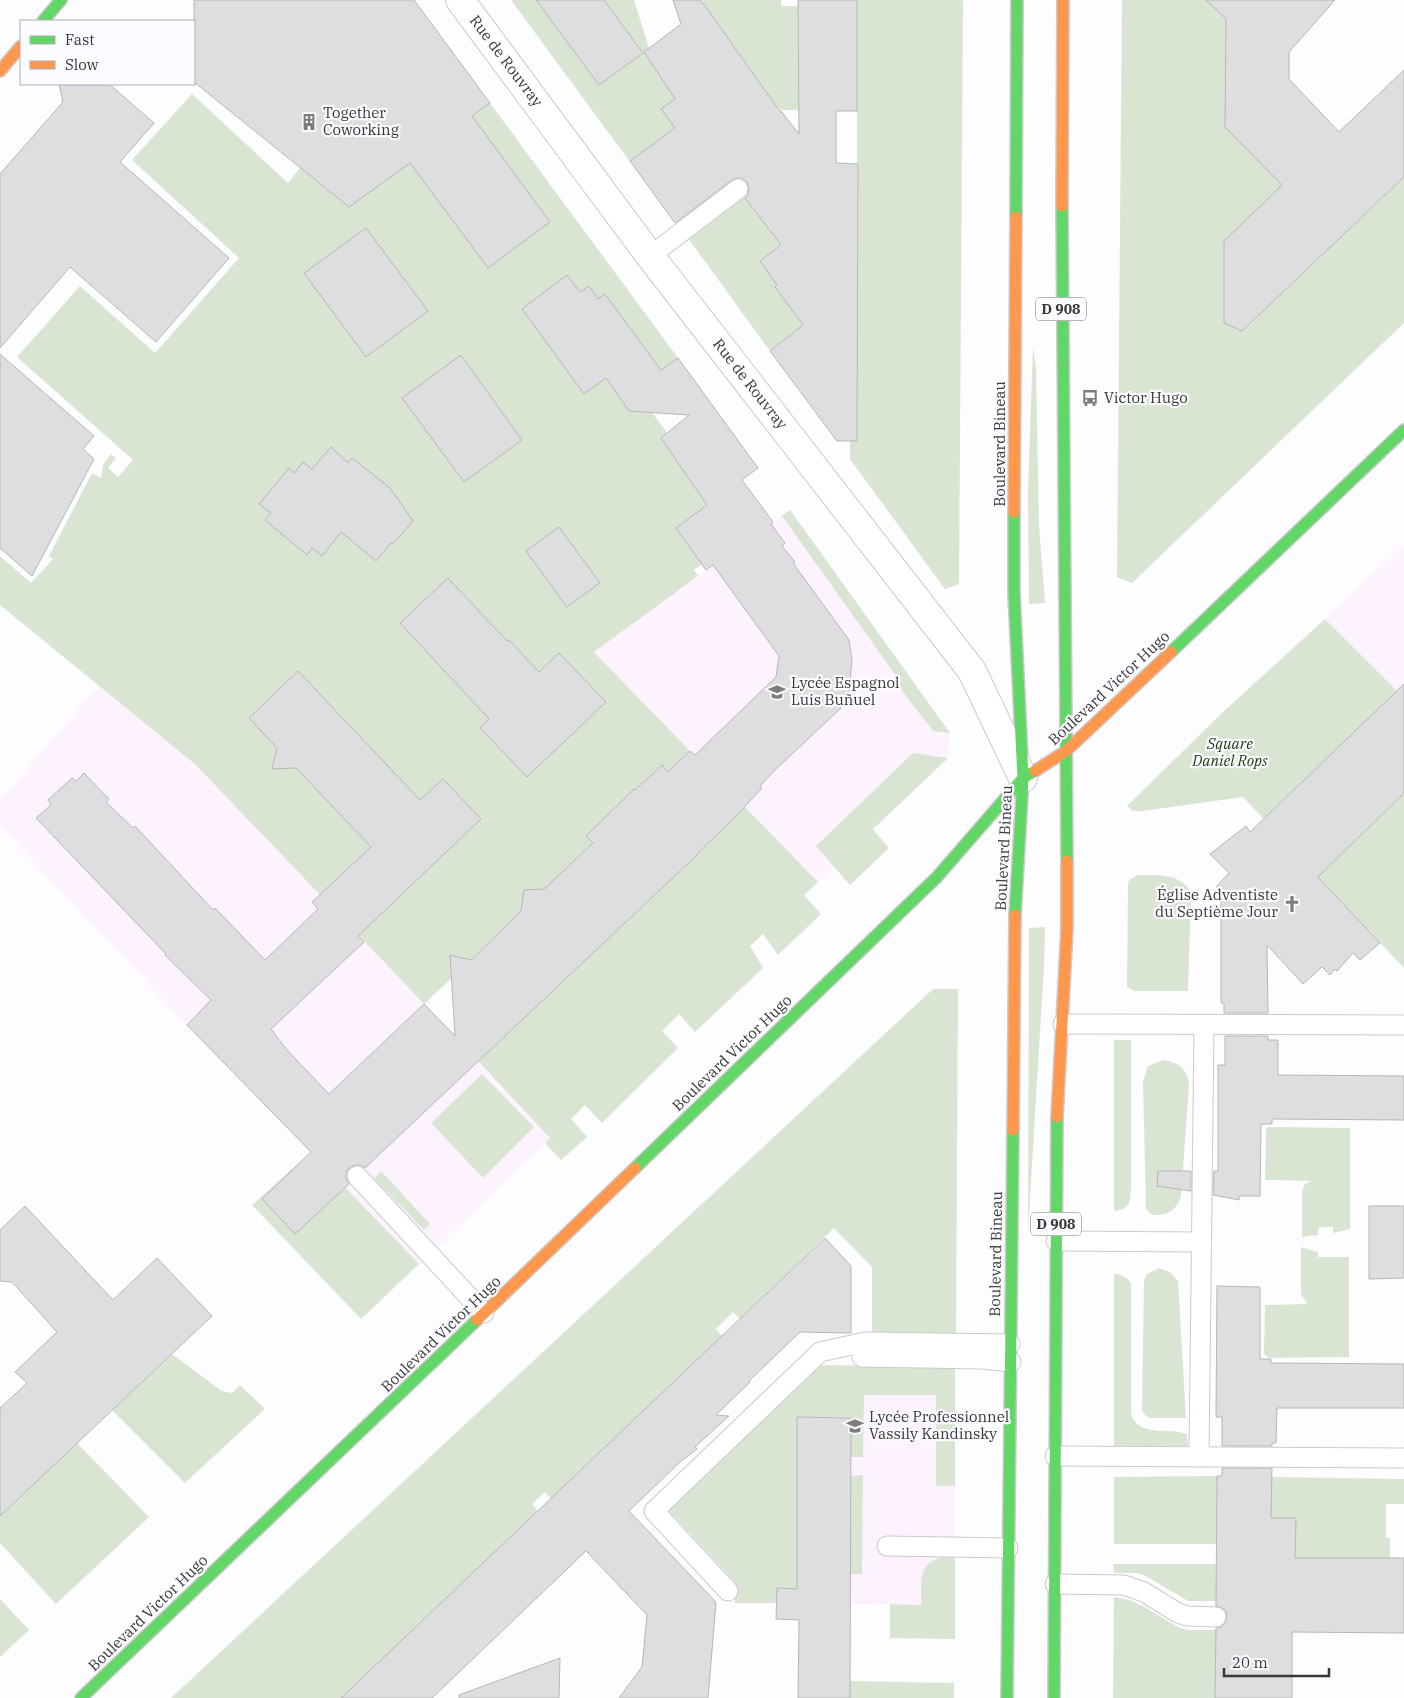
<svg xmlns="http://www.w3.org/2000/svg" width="1404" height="1698" font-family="'IBM Plex Serif',serif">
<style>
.education{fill:#fcf3fe}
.green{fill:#d9e5d2;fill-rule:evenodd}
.building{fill:#dedddf;stroke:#b6b6b7}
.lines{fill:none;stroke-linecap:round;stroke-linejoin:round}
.lane-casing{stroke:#cccacc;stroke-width:21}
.street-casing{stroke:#cccacc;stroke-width:30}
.fast-casing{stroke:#cccacc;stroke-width:14}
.slow-casing{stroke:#cccacc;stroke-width:14}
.lane{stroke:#fff;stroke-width:19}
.street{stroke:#fff;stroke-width:28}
.fast{stroke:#63d668;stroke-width:11}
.slow{stroke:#ff974d;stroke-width:11}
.labels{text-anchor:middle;stroke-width:4.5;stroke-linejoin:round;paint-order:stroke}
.shield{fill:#fcfbff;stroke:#737274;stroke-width:1}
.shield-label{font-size:14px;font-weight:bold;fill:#383839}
.street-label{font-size:15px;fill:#383839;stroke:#fcfbff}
.poi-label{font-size:15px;fill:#383839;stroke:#fcfbff;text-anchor:start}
.park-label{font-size:15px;font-style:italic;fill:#1e350a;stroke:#fcfbff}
</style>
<rect width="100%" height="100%" fill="#fdfcfe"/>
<g class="education">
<path d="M790 510 950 733 948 758 818 882 594 652Z"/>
<path d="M1404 545V699L1325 619Z"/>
<path d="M99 685 196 765 550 1138 419 1264 187 1025 0 826V801Z"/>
<path d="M820 1365 955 1367V1605L735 1603V1582L667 1509Z"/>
</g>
<g class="green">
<path d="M511 0H536L599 85 643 53 604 0H634L649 48 644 52 676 98 661 109 675 128 630 162Z"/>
<path d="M703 0H781V6H800L798 23V96L800 97V110H780L777 107 758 121 694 114 752 71 705 6Z"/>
<path d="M857 0H963L959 584 945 589 850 459V441H857Z"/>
<path d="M1122 0H1225L1226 19 1296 182 1242 331 1256 318 1253 310 1263 311 1321 257V251L1337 229 1343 235 1384 197 1379 191 1404 176V323L1132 583 1117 577Z"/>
<path d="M192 94 288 183 300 168 349 207 490 103 678 358 621 399 629 411 645 403 676 445 669 450 682 469 716 499 676 528 702 564 694 570 698 576 594 652 690 751 668 772 662 765 612 810 613 811 586 836 593 843 469 961 461 958C453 963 448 966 453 977L424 1004 196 765 0 605V556L31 583 53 559 49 556 92 473 101 478 103 465 111 454 116 458 108 468 118 477 133 460 17 357 80 286 155 353 239 258 132 160ZM559 527 600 583 567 607 526 551Z"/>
<path d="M744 197 781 245 760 261 777 285 775 287 803 325 770 351 688 238Z"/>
<path d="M1033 347 1036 368 1039 526 1045 603 1029 604 1028 492Z"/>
<path d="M790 510 950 733 933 731 899 687V680L782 516Z"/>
<path d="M1325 619 1397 691 1404 793V968L1243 797 1142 811H1133L1127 806 1222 713Z"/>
<path d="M913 753 948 758 873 829 889 848 850 885 816 846Z"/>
<path d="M745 807 818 882 804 895 821 914 778 955 763 934 750 946 763 968 695 1032 679 1014 662 1031 678 1048 602 1123 585 1105 571 1119 587 1137 561 1160 545 1143 550 1138 478 1061 697 855V854Z"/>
<path d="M1138 875C1158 876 1179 872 1191 892L1188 991H1135L1127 987 1128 885 1129 880Z"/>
<path d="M1045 927 1044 965 1028 1231 1029 928Z"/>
<path d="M933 989H958L956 1333 872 1332V1267L834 1228 740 1319 733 1312 716 1329 722 1336 551 1499 545 1492 532 1504 538 1511 351 1698H171Z"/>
<path d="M1114 1040H1131V1188C1130 1203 1130 1209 1114 1211Z"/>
<path d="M1164 1060C1180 1063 1187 1069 1189 1085L1181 1197C1176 1211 1166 1216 1152 1215L1146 1209 1143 1082 1148 1066Z"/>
<path d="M482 1074 534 1127 483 1178 431 1123Z"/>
<path d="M1268 1127 1350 1128V1229L1333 1233V1227H1319L1318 1235 1302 1237V1192L1305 1184 1311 1181 1265 1180 1266 1130Z"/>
<path d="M311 1152 419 1264 361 1319 252 1205Z"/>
<path d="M381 1171 430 1224 424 1230 374 1178Z"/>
<path d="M1301 1247 1318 1252V1257H1349V1357L1269 1358 1264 1354 1265 1305 1307 1304 1301 1294Z"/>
<path d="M1159 1268 1170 1272 1178 1281 1186 1418H1151L1146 1416 1142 1411 1144 1280 1147 1274Z"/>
<path d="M1114 1274C1122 1274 1126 1277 1131 1283V1413C1137 1438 1168 1427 1187 1434L1188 1449H1114Z"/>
<path d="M172 1354 222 1391 232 1393 240 1385 265 1409 185 1483 112 1410Z"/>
<path d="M820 1365 955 1367V1486H936V1395H864L863 1457H850L851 1417H797V1589L777 1588V1603H735V1582L667 1509Z"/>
<path d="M77 1443 149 1517 56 1604 0 1543V1516Z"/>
<path d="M863 1475 862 1574H849L850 1476Z"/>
<path d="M1217 1476V1544H1114V1477Z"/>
<path d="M1271 1477 1404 1479V1504H1386V1538H1390V1558H1295L1296 1518H1271Z"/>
<path d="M943 1557 955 1558V1639L890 1638V1604L921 1605C922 1584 916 1563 943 1557Z"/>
<path d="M1113 1564H1216V1601H1188L1144 1575 1136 1573H1114Z"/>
<path d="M1114 1597 1129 1600 1143 1606 1178 1627 1187 1630H1216L1215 1698H1113Z"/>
<path d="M0 1599 29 1630 0 1657Z"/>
<path d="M850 1681 954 1683V1698H850Z"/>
</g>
<g class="building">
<path d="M194 0H414L490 103 472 116 550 222 488 268 410 163 349 207 194 82Z"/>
<path d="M536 0H604L643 53 599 85Z"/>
<path d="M673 0H701L781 113V111L799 134 798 0H857V111H836V163L858 164 857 441H837L770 351 803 325 775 287 777 285 760 261 781 245 745 198 748 194 749 188 747 182 742 178H737L732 180 675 223 630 161 675 128 661 109 675 99 644 52 681 24Z"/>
<path d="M1206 0H1335L1289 52V79L1339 132 1404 70V177L1242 331 1224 323V241L1282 185 1225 127 1226 19Z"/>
<path d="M59 84H109L154 123 120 162 229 258 156 342 70 267 0 348V174L63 102Z"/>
<path d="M366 228 428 311 366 357 304 273Z"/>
<path d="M567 275 580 292 589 286 598 299 605 294 661 370 678 358 758 468 742 480 773 522 771 524 785 543 782 546 795 562 793 563 849 640 852 660 849 693 841 708 774 771 760 786 762 788 738 814 697 854V855L365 1168 361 1165H355L349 1168 346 1172V1178L349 1184 295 1234 262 1199 311 1152 187 1025 211 1000 165 955 166 954 36 818 51 805 48 800 72 778 76 781 84 773 109 799 106 802 133 828 135 826 213 910 215 908 265 960 318 909 312 902 371 847 296 768 272 769 277 748 249 718 298 671 420 800 443 779 481 819 358 936 364 942 271 1029 287 1050 329 1094 424 1004 455 1036 450 955 471 960 521 911 524 890 544 889 593 843 586 836 634 789 635 790 662 765 668 772 690 751 695 755 776 677 779 656 713 565 706 570 676 528 707 505 661 438 689 415 629 411 606 378 584 394 522 309Z"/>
<path d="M0 354 94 436 83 449 94 459 32 576 0 548Z"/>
<path d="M461 355 522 440 464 482 402 398Z"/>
<path d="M331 447 348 463 352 458 390 488 413 521 393 544 391 543 376 561 341 532 322 556 312 548 307 555 265 520 271 513 259 504 289 468 294 473 303 462 312 469Z"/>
<path d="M559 527 600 583 567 607 526 551Z"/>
<path d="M448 578 507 641 509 640 539 672 559 653 606 702 527 777 480 728 489 719 400 623Z"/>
<path d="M1404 684V793L1318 877 1380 943 1360 960 1353 953 1337 971 1335 969 1330 975 1322 967 1303 984 1267 945 1268 1013H1224V1003H1221V892L1216 887 1229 873 1210 854 1246 826 1250 832Z"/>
<path d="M1225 1036H1268V1040H1278V1075L1404 1076V1120L1272 1119V1124H1261L1260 1196H1239V1200L1213 1195 1214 1171H1218V1065H1225Z"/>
<path d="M1158 1171H1191V1191L1157 1186Z"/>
<path d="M25 1206 113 1300 157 1258 212 1316 0 1516V1408L27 1383 15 1372 57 1332 12 1282 0 1281V1230Z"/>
<path d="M1369 1206H1404V1278L1369 1279Z"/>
<path d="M825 1238 851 1266V1333L800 1332 749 1381 750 1382 716 1415 729 1416 695 1447 697 1449 680 1462 629 1511 715 1601V1603H716L708 1698H619L642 1667 647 1615 586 1551 432 1698H341Z"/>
<path d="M1217 1286 1260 1287V1359H1271V1363L1404 1364V1408H1277L1276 1443H1272V1446H1222V1417H1216Z"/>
<path d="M797 1417 851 1418 850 1698H798L799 1620 776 1619 777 1588 797 1589Z"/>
<path d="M1222 1468H1272L1271 1518H1296L1295 1558H1404V1633L1292 1632V1698H1215L1216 1628 1221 1627 1225 1623 1227 1617 1226 1611 1222 1608 1216 1606 1217 1476H1222Z"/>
<path d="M560 1658 559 1698H459V1695Z"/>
</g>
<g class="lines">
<g class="lane-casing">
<g id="lane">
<path d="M650 256 738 189"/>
<path d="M1063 1024 1404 1025"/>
<path d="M357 1176 484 1313"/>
<path d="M1056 1241 1201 1242"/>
<path d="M862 1357 982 1359 1011 1362"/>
<path d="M1055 1456 1404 1458"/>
<path d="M1199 1457 1204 1025"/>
<path d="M887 1546 1008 1548"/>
<path d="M1055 1584 1124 1585 1144 1592 1178 1613 1187 1616 1216 1617"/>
<path d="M728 1591 654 1511 820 1352 865 1342 1010 1344"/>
</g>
</g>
<g class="street-casing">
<path id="street" d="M460 0 650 256 972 671 1023 778"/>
</g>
<g class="fast-casing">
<g id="fast">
<path d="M43 21 61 0"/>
<path d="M1062 206 1067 861"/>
<path d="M1016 217 1017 0"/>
<path d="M1014 512V593L1023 778 1015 915"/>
<path d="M1171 652 1404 430"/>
<path d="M635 1168 937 877 1023 778 1035 771"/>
<path d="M81 1698 477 1320"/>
<path d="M1007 1698 1013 1130"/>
<path d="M1054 1698 1057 1117"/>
</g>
</g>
<g class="slow-casing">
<g id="slow">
<path d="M0 71 21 46"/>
<path d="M1062 206 1063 0"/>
<path d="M1014 512 1016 217"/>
<path d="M1035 771 1066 751 1171 652"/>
<path d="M1057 1117 1067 929V861"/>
<path d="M1013 1130 1015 915"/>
<path d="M477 1320 635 1168"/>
</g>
</g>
<use href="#lane" class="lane"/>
<use href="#street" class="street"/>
<use href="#fast" class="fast"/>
<use href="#slow" class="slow"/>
</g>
<defs>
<g id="building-bare" transform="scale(1.35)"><path d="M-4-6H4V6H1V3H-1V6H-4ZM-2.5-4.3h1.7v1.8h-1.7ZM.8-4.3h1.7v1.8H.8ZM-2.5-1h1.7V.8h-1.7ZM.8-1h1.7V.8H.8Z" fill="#7d7d7e" stroke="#fcfbff" stroke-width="2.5" paint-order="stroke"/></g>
<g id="bus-bare" transform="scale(1.35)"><path d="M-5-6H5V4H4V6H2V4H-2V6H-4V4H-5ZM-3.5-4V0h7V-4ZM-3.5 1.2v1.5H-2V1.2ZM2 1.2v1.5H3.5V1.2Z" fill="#7d7d7e" stroke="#fcfbff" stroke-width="2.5" paint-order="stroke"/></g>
<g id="school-bare" transform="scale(1.35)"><path d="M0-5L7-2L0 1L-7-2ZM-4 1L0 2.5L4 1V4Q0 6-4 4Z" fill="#7d7d7e" stroke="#fcfbff" stroke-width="2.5" paint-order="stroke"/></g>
<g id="church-bare" transform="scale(1.35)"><path d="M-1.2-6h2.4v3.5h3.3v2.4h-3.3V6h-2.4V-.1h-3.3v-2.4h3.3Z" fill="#7d7d7e" stroke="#fcfbff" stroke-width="2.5" paint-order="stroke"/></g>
</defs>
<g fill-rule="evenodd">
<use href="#building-bare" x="309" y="122"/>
<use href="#bus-bare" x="1090" y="398"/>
<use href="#school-bare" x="777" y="692"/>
<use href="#church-bare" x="1292" y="904"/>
<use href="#school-bare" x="855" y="1426"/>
</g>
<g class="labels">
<g class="shield">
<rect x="1036" y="297.5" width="50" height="23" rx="4"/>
<rect x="1031" y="1212.5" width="50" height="23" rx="4"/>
</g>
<g class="shield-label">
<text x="1061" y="314">D 908</text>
<text x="1056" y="1229">D 908</text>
</g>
<g class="street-label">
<text transform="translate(506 61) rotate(53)" y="5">Rue de Rouvray</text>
<text transform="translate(750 384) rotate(52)" y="5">Rue de Rouvray</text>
<text transform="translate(1000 444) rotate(-90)" y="5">Boulevard Bineau</text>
<text transform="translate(1109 688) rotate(-43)" y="5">Boulevard Victor Hugo</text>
<text transform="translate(1004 848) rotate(-87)" y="5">Boulevard Bineau</text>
<text transform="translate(732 1053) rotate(-44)" y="5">Boulevard Victor Hugo</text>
<text transform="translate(996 1254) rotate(-89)" y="5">Boulevard Bineau</text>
<text transform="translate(441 1334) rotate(-44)" y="5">Boulevard Victor Hugo</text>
<text transform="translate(148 1613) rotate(-44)" y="5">Boulevard Victor Hugo</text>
</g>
<g class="poi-label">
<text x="323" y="118">Together<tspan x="323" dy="17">Coworking</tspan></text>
<text x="1104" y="403">Victor Hugo</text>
<text x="791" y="688">Lycée Espagnol<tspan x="791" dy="17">Luis Buñuel</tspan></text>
<text x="1278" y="900" text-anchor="end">Église Adventiste<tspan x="1278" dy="17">du Septième Jour</tspan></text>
<text x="869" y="1422">Lycée Professionnel<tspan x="869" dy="17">Vassily Kandinsky</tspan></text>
</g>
<g class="park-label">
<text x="1230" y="749">Square<tspan x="1230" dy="17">Daniel Rops</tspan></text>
</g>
</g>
<rect x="20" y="20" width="175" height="65" fill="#fcfbff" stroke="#aeadb0"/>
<rect x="30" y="36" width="25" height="8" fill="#63d668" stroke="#aeadb0"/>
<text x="65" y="45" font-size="15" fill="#383839">Fast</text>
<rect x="30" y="61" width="25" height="8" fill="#ff974d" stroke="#aeadb0"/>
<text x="65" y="70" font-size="15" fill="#383839">Slow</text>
<path d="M1224 1668v8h105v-8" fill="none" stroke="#383839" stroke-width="2.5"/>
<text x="1232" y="1668" font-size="15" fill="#383839" stroke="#fcfbff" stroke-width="4" paint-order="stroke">20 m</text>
</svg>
